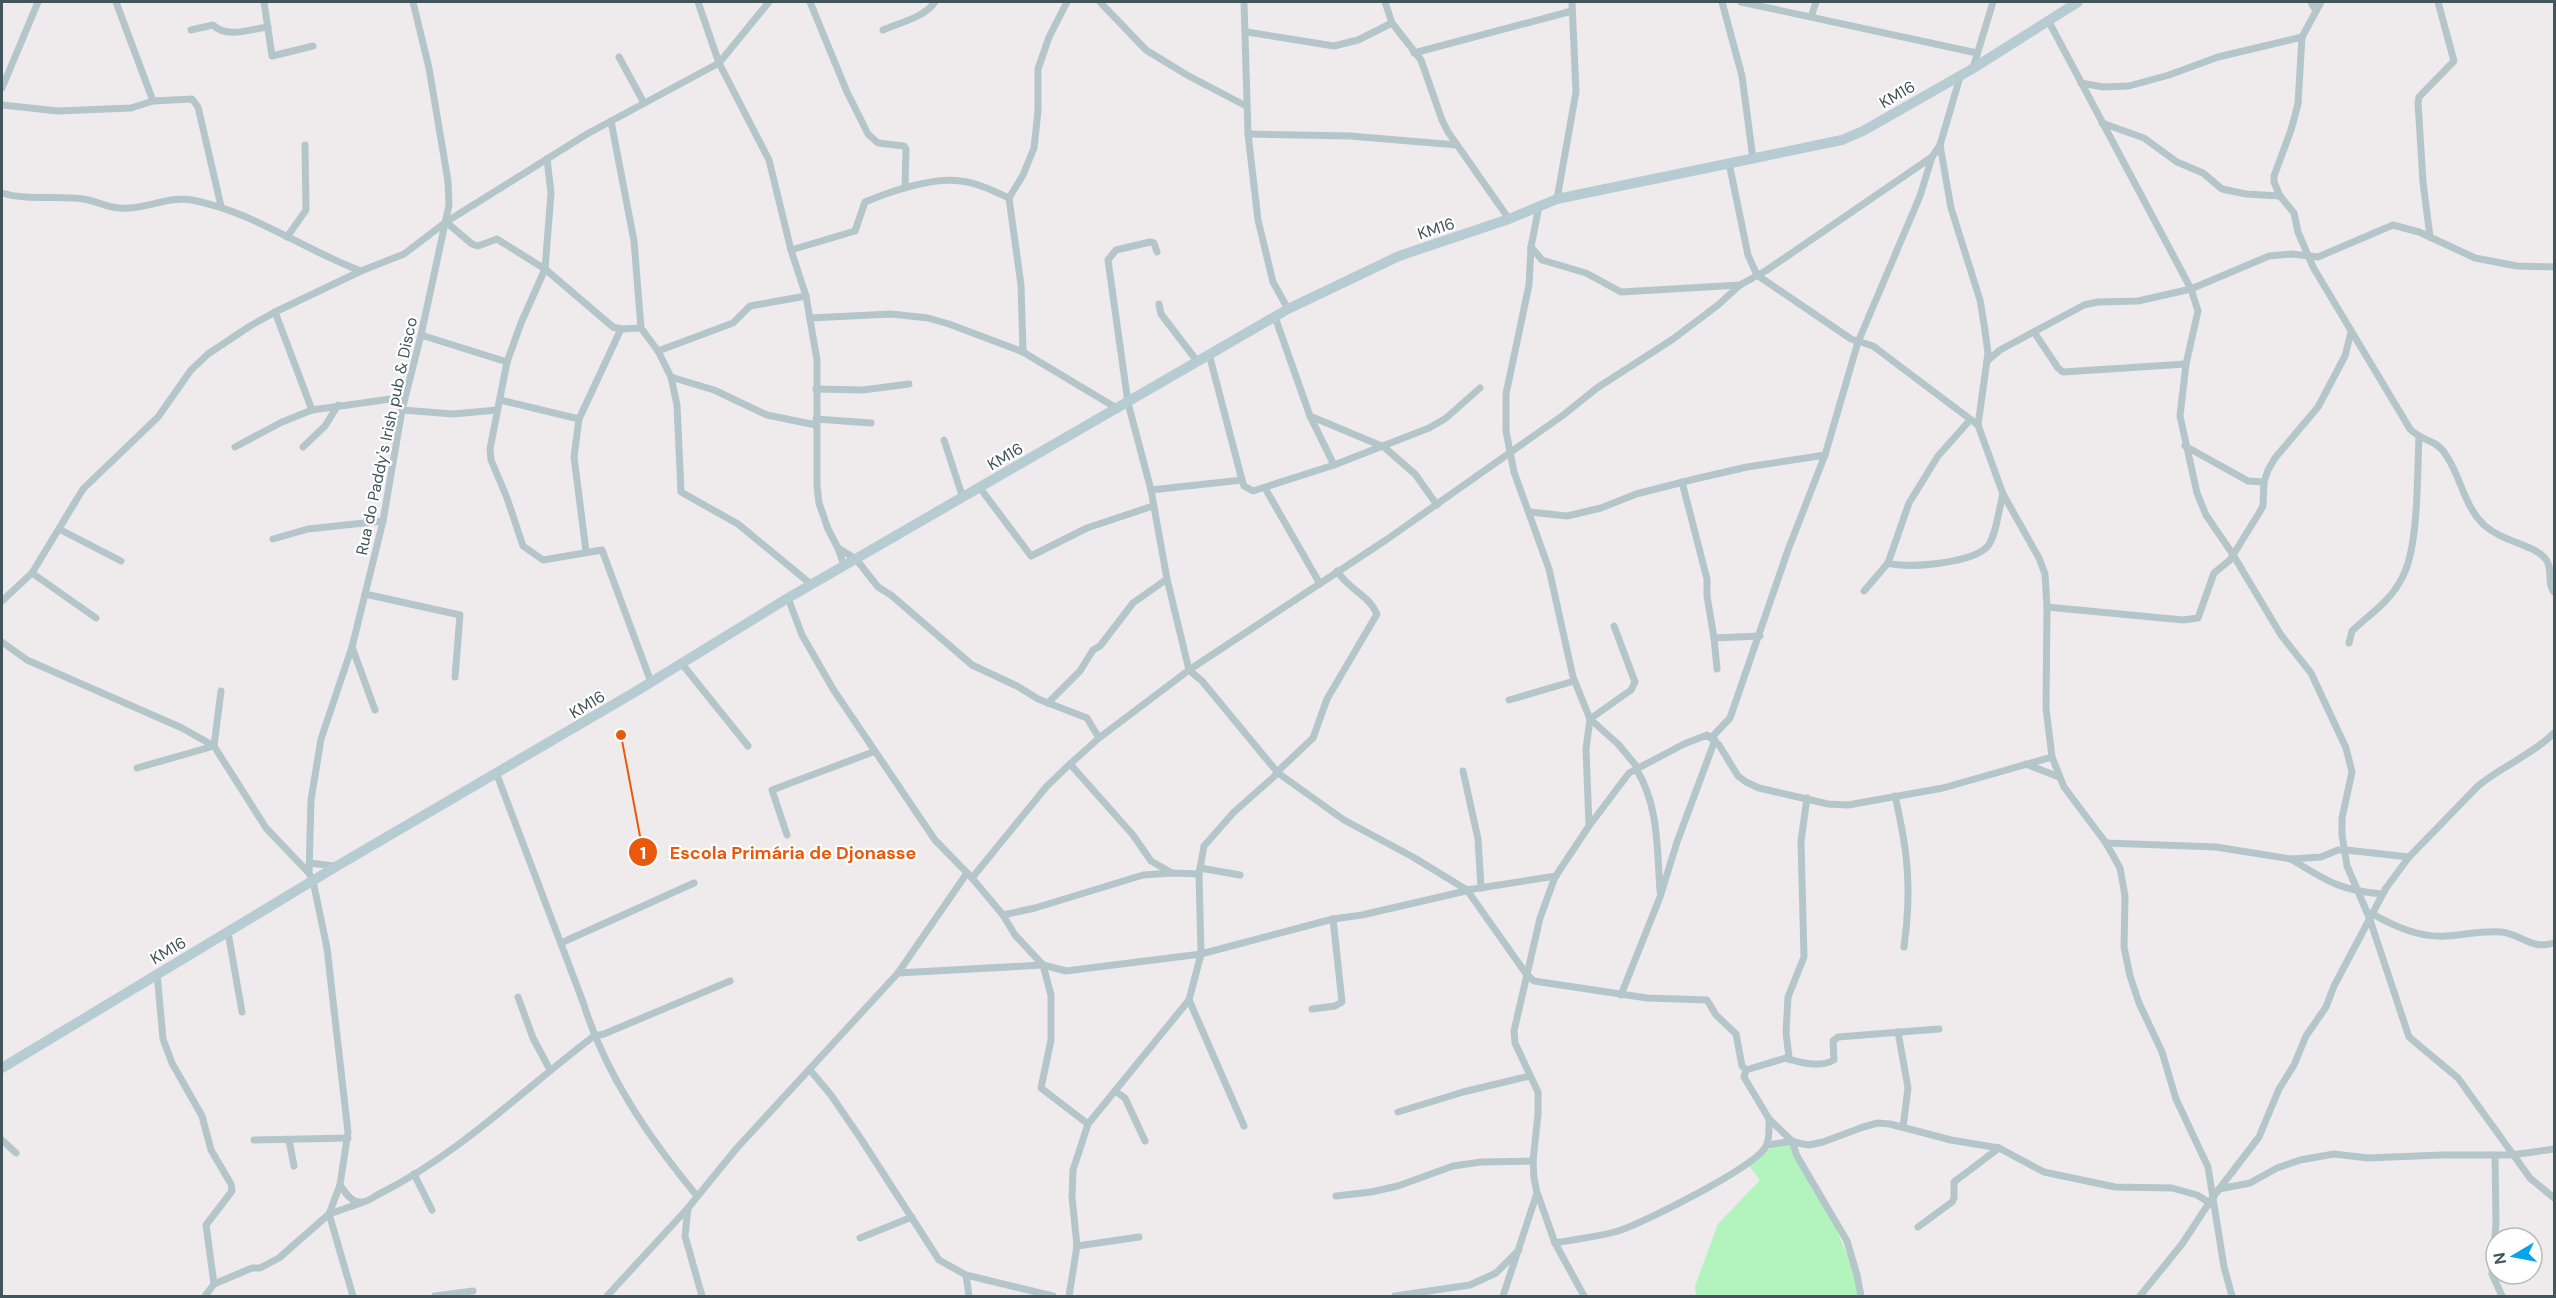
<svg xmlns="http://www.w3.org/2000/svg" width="2556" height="1298" font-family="'DM Sans',sans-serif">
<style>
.green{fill:#b3f3bd}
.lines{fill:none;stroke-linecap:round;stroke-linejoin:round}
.street{stroke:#b5c6cb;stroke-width:7}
.secondary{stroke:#b7cbd3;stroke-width:10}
.labels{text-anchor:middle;stroke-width:4.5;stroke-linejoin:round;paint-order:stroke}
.street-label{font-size:16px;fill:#42555b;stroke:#fff}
.leader{fill:none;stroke:#e8590c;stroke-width:2}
.callout-dot{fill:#e8590c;stroke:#fff;stroke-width:2}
.mark-label{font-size:18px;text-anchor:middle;font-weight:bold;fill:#fff}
.callout-label{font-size:18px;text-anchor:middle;font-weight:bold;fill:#e8590c;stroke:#fff;stroke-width:4.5;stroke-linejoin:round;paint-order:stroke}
</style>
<rect width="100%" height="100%" fill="#efebec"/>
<path class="green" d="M1785 1143H1790L1827 1200 1837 1231 1851 1263 1859 1296H1696L1695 1286 1718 1224 1760 1180 1749 1166 1765 1151Z"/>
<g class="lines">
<g class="street">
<path d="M116 2 153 101"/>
<path d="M264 2 272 56 313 46"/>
<path d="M698 2 719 63 769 160 791 250 806 296 817 360V486L819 503 828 529 838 548 844 566"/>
<path d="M810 2 847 92 868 134 878 143 904 146 906 149 905 188"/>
<path d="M1100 2 1146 50 1187 75 1246 106"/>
<path d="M1244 2 1248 134 1258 220 1273 282 1288 309"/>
<path d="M1385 2 1392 23 1421 60 1442 120 1448 132 1509 219"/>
<path d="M1722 2 1742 76 1753 159"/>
<path d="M1741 2 1977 53"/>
<path d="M2311 2 2316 11"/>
<path d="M2321 2 2302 37 2298 104 2291 130 2274 176V182L2280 196 2294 213 2298 232 2313 267 2410 429C2420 440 2436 440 2444 452 2461 475 2463 505 2484 525 2503 542 2530 543 2545 558 2554 568 2546 582 2554 592"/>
<path d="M1811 17 1816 2"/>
<path d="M2048 20 2191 289 2198 311 2186 364 2180 416 2197 493 2206 515 2232 553 2281 635 2311 673 2346 748 2352 772 2342 818V835L2347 866 2369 917 2409 1037 2458 1078 2530 1178 2554 1198"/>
<path d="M191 30 213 25C227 39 250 29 268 27"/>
<path d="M883 30C899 23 925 17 935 2"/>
<path d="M1247 32 1334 46 1358 40 1392 23"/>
<path d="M1414 53 1572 11"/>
<path d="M619 57 644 103"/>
<path d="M1973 68 1993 2"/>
<path d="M2081 83 2103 87 2129 86 2169 75 2218 57 2302 37"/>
<path d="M2 88 38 2"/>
<path d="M2 105 58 111 131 108 153 101 192 99 198 107 221 206"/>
<path d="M611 121 634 241 641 328 658 351 671 377 677 405 681 492 738 524 812 585"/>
<path d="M2102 123 2144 138 2177 162 2203 173 2222 189 2246 194 2280 196"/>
<path d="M1248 134 1350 136 1457 145"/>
<path d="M1940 145 1951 208 1980 300 1984 324 1988 353 1978 425 2003 494 2039 558 2045 574 2047 607 2046 708 2052 757 2064 787 2106 843 2120 868 2125 896 2124 947 2130 976 2139 1003 2162 1052 2176 1099 2208 1167 2224 1267 2232 1296"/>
<path d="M1729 163 1748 255 1757 275 1851 339 1873 346 1978 425"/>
<path d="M2 193C28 201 57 195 84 199 99 202 113 210 129 208 150 207 171 196 192 200 254 212 302 249 361 271"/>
<path d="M1557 199 1576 92 1572 2"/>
<path d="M1539 206 1531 247 1529 285 1506 394V431L1514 472 1549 569 1573 677 1590 719 1586 749 1589 825"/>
<path d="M446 222 472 244 478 246 497 239 545 269 613 327 621 329 641 328"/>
<path d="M287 237 306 210 305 145"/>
<path d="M2430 237 2423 182 2418 103 2419 97 2454 61 2438 2"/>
<path d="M1531 247 1542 260 1586 273 1621 292 1740 285"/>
<path d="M791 250 855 231 865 202C891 191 933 177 961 181 978 183 994 191 1009 198"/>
<path d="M1157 252 1154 243 1150 242 1116 250 1108 260 1128 403 1151 490 1167 579 1189 670 1202 681 1278 773 1344 820 1413 857 1467 890 1556 876"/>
<path d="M1159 304 1161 314 1197 361"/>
<path d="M275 312 312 410"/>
<path d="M1275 317 1310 416 1334 465"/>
<path d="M810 318 891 314 928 318 949 324 1023 352 1118 409"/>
<path d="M2034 332 2058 368 2063 372 2186 364"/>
<path d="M421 335 507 362 490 449 491 460 507 498 523 546 543 560 602 550 651 682"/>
<path d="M658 351 733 323 750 306 806 296"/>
<path d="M1023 352 1021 285 1009 198 1023 175 1034 148 1038 111V69L1049 37 1067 2"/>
<path d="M1209 354 1242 480 1244 486 1253 491 1334 465 1429 428 1446 418 1480 388"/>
<path d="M1987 361 2000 350 2084 305 2098 302 2138 301 2191 289 2269 256 2292 254 2318 257 2393 225 2419 232 2475 258 2517 266 2554 267"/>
<path d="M507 362 521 323 545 269 551 193 547 159"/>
<path d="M671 377 714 390 767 415 816 425"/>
<path d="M816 389 863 390 909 384"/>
<path d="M500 400 579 419 574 457 586 551"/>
<path d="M402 410 453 414 497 410"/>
<path d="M1310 416 1384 447 1415 474 1437 505"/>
<path d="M579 419 621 329"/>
<path d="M816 419 871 423"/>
<path d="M944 440 963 498"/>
<path d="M2185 446 2248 481 2264 482"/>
<path d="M235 447 282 422 312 410 405 397"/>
<path d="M303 447 325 426 338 405"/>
<path d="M1682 482 1707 579V596L1714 638 1760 636"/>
<path d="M980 488 1031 556 1087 528 1153 506"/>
<path d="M1265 488 1320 584"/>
<path d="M1151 490 1242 480"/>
<path d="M1530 512 1567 516 1601 508 1636 494 1699 478 1747 467 1825 455"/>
<path d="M59 529 121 561"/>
<path d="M273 539 308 529 383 521"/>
<path d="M838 548 856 559 878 587 891 595 972 665 1017 686 1038 699 1087 718 1099 738"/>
<path d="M1888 563C1909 569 1971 563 1987 547 1996 538 1999 507 2003 494"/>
<path d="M32 573 96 618"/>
<path d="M1864 591 1888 563 1909 503 1938 456 1970 420"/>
<path d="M365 594 460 615 455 677"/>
<path d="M788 598 802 635 833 689 935 840 972 878 1003 915 1015 935 1043 965 1051 995V1040L1041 1088 1088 1124"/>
<path d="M2 601 32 573 83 489 158 417 191 370 208 354 250 326 275 312 361 271 404 254 446 222 587 134 719 63 769 2"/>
<path d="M2047 607 2183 620 2198 618 2214 573 2230 560 2259 513 2263 506 2264 482 2268 470 2275 458 2318 407 2345 356 2351 332"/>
<path d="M1614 626 1635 682 1631 690 1590 719 1618 744 1638 768"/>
<path d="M1714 638 1717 669"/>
<path d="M2 642 27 660 182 728 214 746 266 828 309 873 313 881 327 948 348 1132 340 1185 329 1214 279 1258 260 1268H252L214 1284 205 1296"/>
<path d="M2349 643 2352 631C2371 613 2389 603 2402 578 2419 548 2417 474 2419 437"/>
<path d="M352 647 375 710"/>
<path d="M682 664 748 746"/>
<path d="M1509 700 1574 681"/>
<path d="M1048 703 1080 671 1093 650 1100 646 1133 603 1167 579"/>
<path d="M1712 737 1730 718 1788 550 1825 455 1858 342 1920 196 1932 157 1940 145 1960 77"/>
<path d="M2026 764 2059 777"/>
<path d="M137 768 214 746 221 691"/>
<path d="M1636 769C1659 804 1657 851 1660 891"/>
<path d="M1463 771 1478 839 1481 888"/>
<path d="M1277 772 1313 738 1327 699 1377 614C1369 595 1348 589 1337 571"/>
<path d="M497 775 583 1002C605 1074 649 1138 697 1196"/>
<path d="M1895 796C1908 852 1912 890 1904 947"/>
<path d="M787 835 772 790 873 752"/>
<path d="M2106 843 2216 847 2291 859 2321 857 2338 850H2346L2409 857"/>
<path d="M2291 859C2325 880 2341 891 2382 894"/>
<path d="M310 863 334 866"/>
<path d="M1200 868 1240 875"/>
<path d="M309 873 311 800 321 739 352 647 383 521 402 410 421 335 449 205 448 181 429 68 413 2"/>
<path d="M1172 873 1151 861 1133 835 1070 764 1099 738 1189 670 1386 540 1562 416 1597 388 1673 339 1718 305 1740 285 1767 270 1932 157"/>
<path d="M972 878 1047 786 1070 764"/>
<path d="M1467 890 1527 975 1534 981 1647 998 1707 1000 1716 1015 1736 1034 1742 1066 1746 1070 1744 1077 1769 1119 1792 1141 1798 1143 1809 1145 1823 1142 1863 1127 1878 1123 1890 1124 1951 1140 1999 1148 2044 1172 2115 1187 2172 1188 2197 1195 2210 1203"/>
<path d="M2371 913C2393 926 2421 938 2446 936 2464 935 2483 930 2502 932 2523 935 2531 950 2554 943"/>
<path d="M1003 915 1035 908 1143 875 1172 873 1199 874"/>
<path d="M228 932 242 1012"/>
<path d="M561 943 694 883"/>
<path d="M157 973 163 1039 172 1063 202 1116 211 1150 231 1184 232 1191 206 1225 214 1284"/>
<path d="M898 973 1043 965 1066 971 1201 954 1333 919 1362 915 1470 890"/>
<path d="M1621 995 1660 897 1677 842 1715 740"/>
<path d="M518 997 533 1038 550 1070"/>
<path d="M1189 1000 1244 1126"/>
<path d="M1312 1009 1335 1006 1342 1002 1333 919"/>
<path d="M1898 1032 1908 1088 1903 1127"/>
<path d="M1788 1059C1803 1063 1819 1068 1834 1060L1833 1041 1838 1037 1939 1029"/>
<path d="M810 1070 831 1095 861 1139 939 1260 966 1275 969 1296"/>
<path d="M1746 1070 1789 1057 1786 1033 1788 997 1804 957 1801 841 1807 798"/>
<path d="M1115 1091 1125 1098 1145 1141"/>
<path d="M1398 1112 1463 1092 1530 1076"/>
<path d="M2 1140 16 1153"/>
<path d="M254 1140 348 1138"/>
<path d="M289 1140 294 1166"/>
<path d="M1767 1145 1792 1141 1797 1156 1847 1241 1857 1275 1861 1296"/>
<path d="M2495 1155 2496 1223 2492 1274 2502 1296"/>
<path d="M414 1174 432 1210"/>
<path d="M340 1185C345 1192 351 1202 360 1202 368 1203 374 1196 381 1193 459 1154 524 1089 594 1036L604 1034 730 981"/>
<path d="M2219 1189 2250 1183 2277 1168 2300 1160 2334 1154 2368 1158 2441 1155H2512L2554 1149"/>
<path d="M1538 1195 1555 1243 1584 1296"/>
<path d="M1336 1196 1371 1192 1398 1186 1453 1166 1481 1162 1533 1161"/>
<path d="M688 1208 685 1236 702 1296"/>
<path d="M1918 1227 1952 1202 1954 1198V1182L1999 1148"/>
<path d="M860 1238 912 1217"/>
<path d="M1555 1243C1575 1239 1598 1237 1618 1231 1643 1223 1756 1167 1766 1146 1770 1139 1769 1127 1769 1119"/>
<path d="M1077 1246 1139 1237"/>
<path d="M966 1275 1053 1296"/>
<path d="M353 1296 329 1214 361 1203"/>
<path d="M435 1296 473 1291"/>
<path d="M607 1296 688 1208 736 1149 898 973 967 873"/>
<path d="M1069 1296 1077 1246 1072 1197 1073 1170 1088 1124 1189 1000 1201 954 1199 874 1204 846 1234 812 1278 773"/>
<path d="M1395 1296 1470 1285 1496 1273 1519 1250"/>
<path d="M1503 1296 1537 1193 1534 1178 1533 1161 1538 1114V1092L1515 1043 1514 1031 1540 918 1555 877 1589 826 1629 773 1684 744 1707 735 1719 745 1738 776 1746 782 1759 788 1828 804 1848 805 1943 788 2052 757"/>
<path d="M2140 1296 2182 1244 2213 1197 2259 1137 2279 1089 2294 1065 2306 1036 2326 1007 2334 986 2386 888 2409 857 2478 786C2502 766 2532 755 2554 733"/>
</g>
<path class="secondary" d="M2 1068 337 866 635 692 788 598 1288 309 1399 256 1509 219 1557 199 1842 140 1863 131 1972 69 2078 2"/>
</g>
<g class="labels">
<g class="street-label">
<text transform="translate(1897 94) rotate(-30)" y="6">KM16</text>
<text transform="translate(1436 228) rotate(-18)" y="6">KM16</text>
<text transform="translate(386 436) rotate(-78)" y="6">Rua do Paddy's Irish pub &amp; Disco</text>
<text transform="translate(1005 456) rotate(-30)" y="6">KM16</text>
<text transform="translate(587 704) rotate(-31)" y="6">KM16</text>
<text transform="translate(168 950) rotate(-30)" y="6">KM16</text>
</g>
</g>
<path class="leader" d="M621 735L643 852"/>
<g class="callout-dot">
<circle cx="621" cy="735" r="6"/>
<circle cx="643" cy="852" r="15"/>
</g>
<g class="mark-label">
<text x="643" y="859">1</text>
</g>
<g class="callout-label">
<text x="793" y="859">Escola Primária de Djonasse</text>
</g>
<rect width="2556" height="1298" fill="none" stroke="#42555b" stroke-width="6"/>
<g transform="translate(2514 1256) rotate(260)"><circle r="28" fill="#ffffff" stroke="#b3bbbd" stroke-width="1.5"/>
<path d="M0-4.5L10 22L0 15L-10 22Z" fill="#06a4ee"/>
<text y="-9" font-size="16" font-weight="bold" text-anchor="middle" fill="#42555b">N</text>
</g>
</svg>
